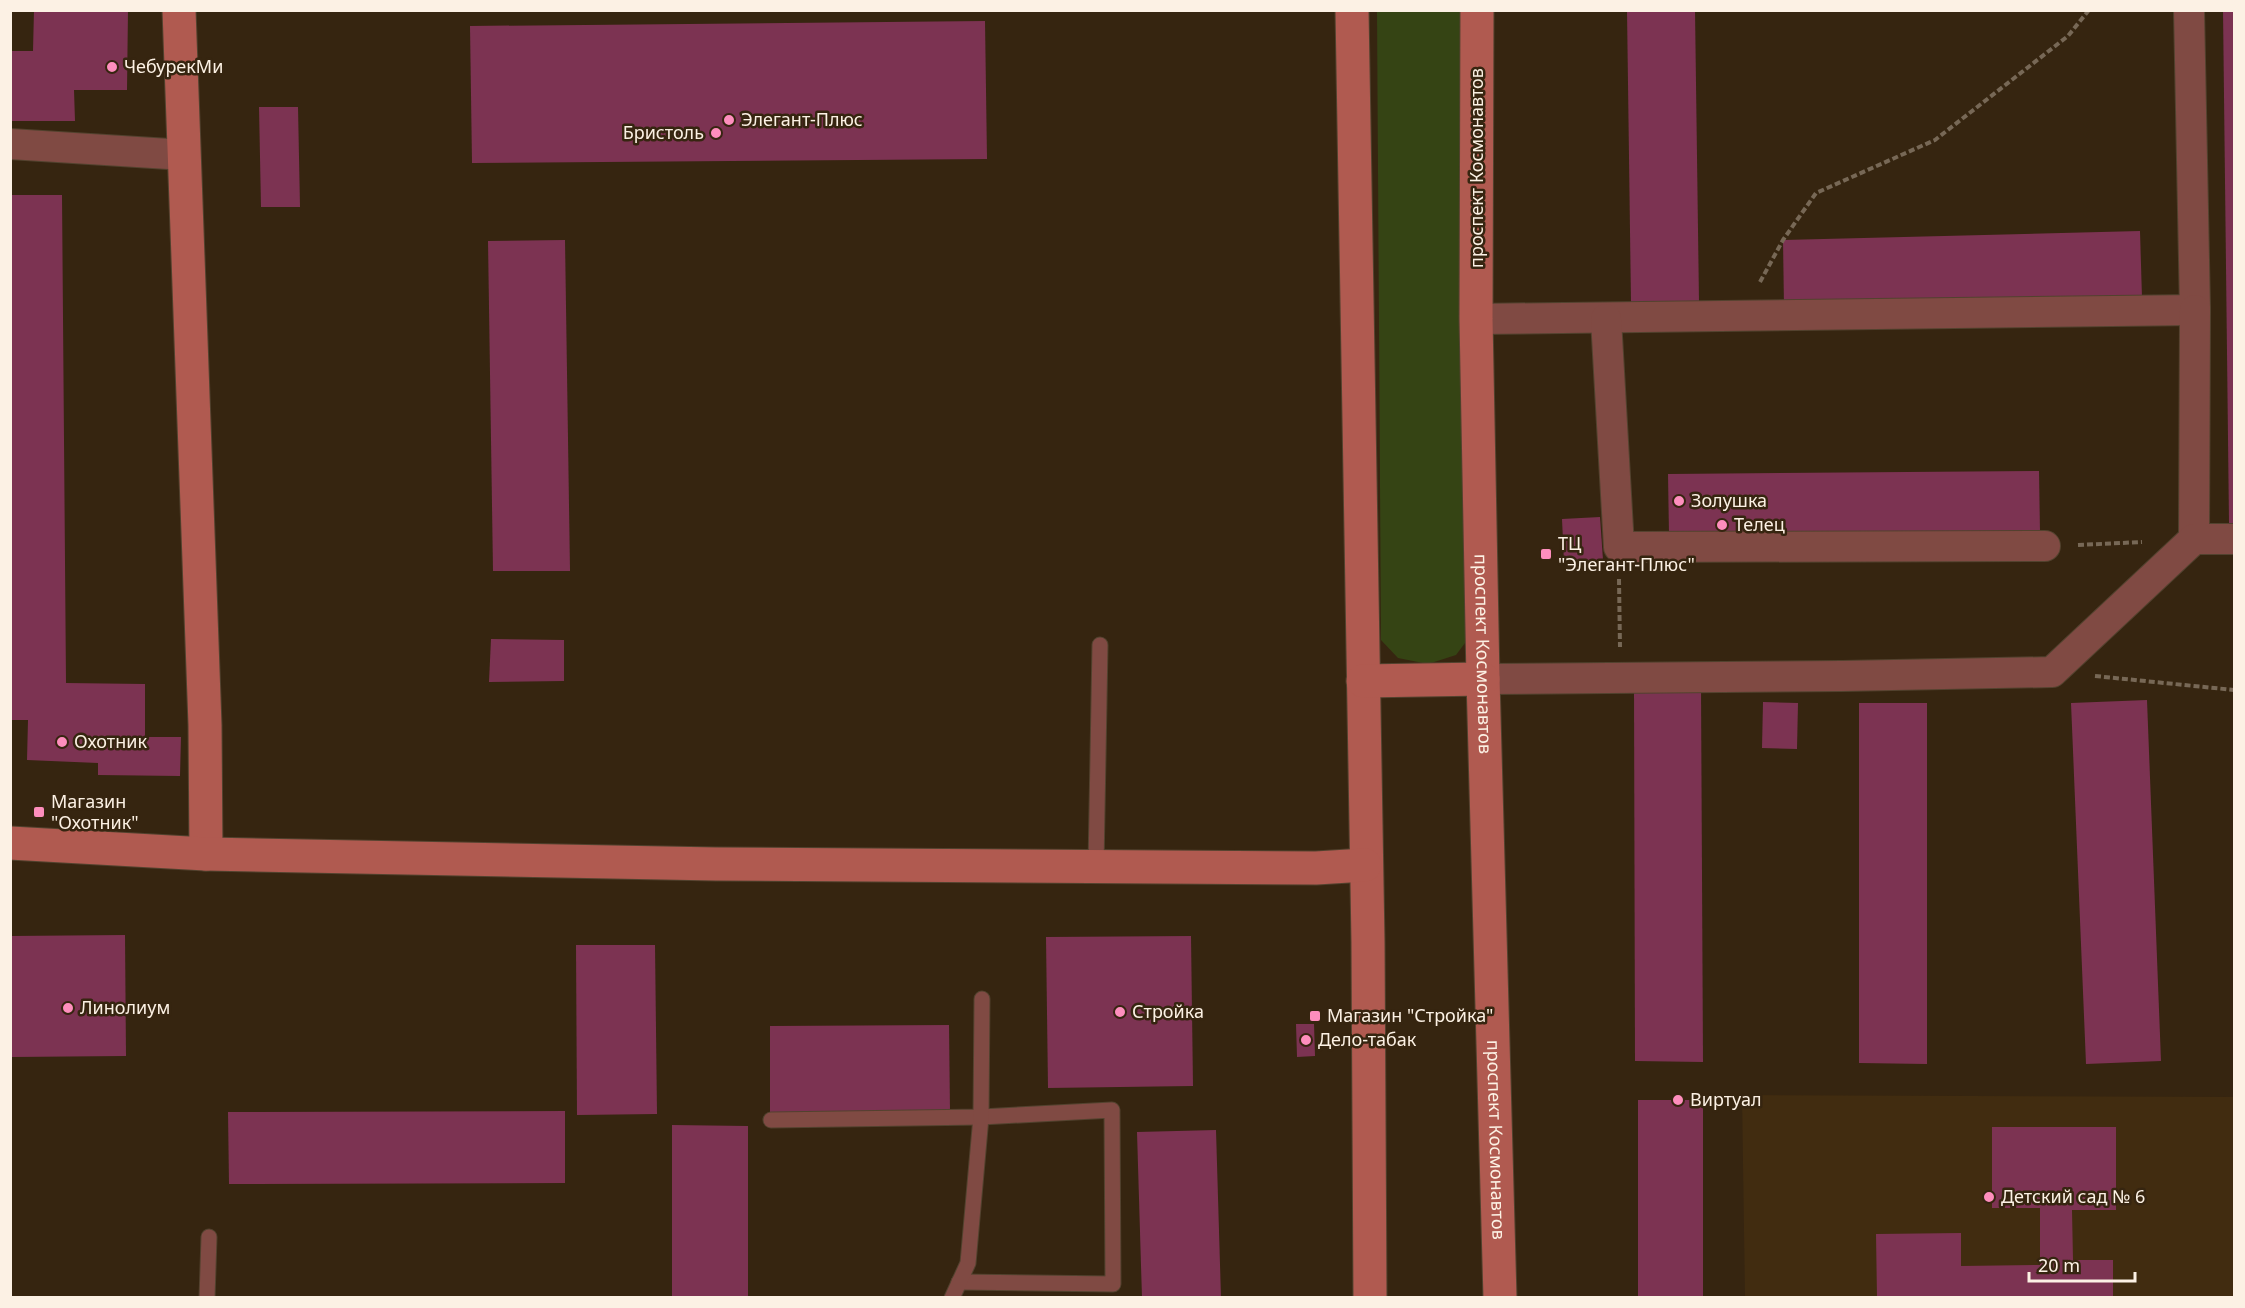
<svg xmlns="http://www.w3.org/2000/svg" width="2245" height="1308" font-family="'Noto Sans',sans-serif">
<style>
.built{fill:#412c10}
.green{fill:#354414}
.building{fill:#7c3352}
.lines{fill:none;stroke-linecap:round;stroke-linejoin:round}
.lane-casing{stroke:#52422e;stroke-width:17}
.street-casing{stroke:#52422e;stroke-width:32}
.secondary-casing{stroke:#52422e;stroke-width:35}
.path{stroke:#776856;stroke-width:4;stroke-dasharray:6 3;stroke-linecap:butt}
.lane{stroke:#804a43;stroke-width:15}
.street{stroke:#804a43;stroke-width:30}
.secondary{stroke:#b05a50;stroke-width:33}
.poi-dot{fill:#fe8ebd;stroke:#362510;stroke-width:2}
.labels{text-anchor:middle;stroke-width:5;stroke-linejoin:round;paint-order:stroke}
.poi-label{font-size:18px;fill:#fcf1e4;stroke:#362510;text-anchor:start}
.street-label{font-size:18px;fill:#fcf1e4;stroke:#362510}
</style>
<rect width="100%" height="100%" fill="#362510"/>
<path class="built" d="M1742 1095 2234 1097V1297H1745Z"/>
<path class="green" d="M1377 11H1464L1468 639 1456 655 1428 664 1398 658 1381 640Z"/>
<g class="building">
<path d="M34 10H128L127 90H74L75 121H10V51H33Z"/>
<path d="M1627 10H1695L1699 302 1631 303Z"/>
<path d="M2223 10H2234V523H2229Z"/>
<path d="M985 21 987 159 472 163 470 26Z"/>
<path d="M259 107H298L300 207H261Z"/>
<path d="M10 195H62L66 683 145 684V737H181L180 776 98 775V763L27 760 28 720H10Z"/>
<path d="M2140 231 2142 298 1784 307 1783 240Z"/>
<path d="M565 240 570 571H493L488 241Z"/>
<path d="M2039 471 2040 533 1669 535 1668 474Z"/>
<path d="M1600 517 1603 560 1564 562 1562 519Z"/>
<path d="M491 639 564 640V681L489 682Z"/>
<path d="M1634 687H1701L1703 1062 1635 1061Z"/>
<path d="M2147 700 2161 1061 2086 1064 2071 703Z"/>
<path d="M1763 702 1798 703 1797 749 1762 748Z"/>
<path d="M1859 703H1927V1064L1859 1063Z"/>
<path d="M125 935 126 1056 12 1057 10 936Z"/>
<path d="M1191 936 1193 1086 1048 1088 1046 937Z"/>
<path d="M576 945H655L657 1114 577 1115Z"/>
<path d="M1296 1024H1314L1315 1056 1297 1057Z"/>
<path d="M949 1025 950 1113H770V1026Z"/>
<rect x="1638" y="1100" width="65" height="198"/>
<path d="M565 1111V1183L229 1184 228 1112Z"/>
<path d="M672 1125 748 1126V1298H672Z"/>
<path d="M1992 1127H2116V1210H2072L2073 1260H2113V1298H1877L1876 1234 1961 1233V1266L2040 1265V1208H1992Z"/>
<path d="M1216 1130 1221 1298H1142L1137 1132Z"/>
</g>
<g class="lines">
<g class="lane-casing">
<g id="lane">
<path d="M1096 866 1100 645"/>
<path d="M771 1120 981 1117 1112 1110 1113 1284 959 1282"/>
<path d="M207 1298 209 1237"/>
<path d="M952 1298 968 1263 981 1117 982 999"/>
</g>
</g>
<g class="street-casing">
<g id="street">
<path d="M10 144 185 155"/>
<path d="M1476 319 2195 310 2189 10"/>
<path d="M1606 319 1619 547 2045 546"/>
<path d="M2194 539 2195 310"/>
<path d="M1483 679 1842 676 2052 672 2194 539H2234"/>
</g>
</g>
<g class="secondary-casing">
<g id="secondary">
<path d="M179 10 205 725 206 854"/>
<path d="M1352 10 1368 942 1370 1298"/>
<path id="s1" d="M1477 10 1476 319 1483 679 1500 1298"/>
<path d="M1363 681 1483 679"/>
<path d="M10 843 206 854 716 864 1316 868 1365 865"/>
</g>
</g>
<g class="path">
<path d="M1760 282 1783 240 1816 193 1935 140 2068 36 2089 10"/>
<path d="M2078 545 2142 542"/>
<path d="M1619 579 1620 647"/>
<path d="M2095 676 2234 690"/>
</g>
<use href="#lane" class="lane"/>
<use href="#street" class="street"/>
<use href="#secondary" class="secondary"/>
</g>
<g class="poi-dot">
<circle cx="112" cy="67" r="6"/>
<circle cx="729" cy="120" r="6"/>
<circle cx="716" cy="133" r="6"/>
<circle cx="1679" cy="501" r="6"/>
<circle cx="1722" cy="525" r="6"/>
<rect x="1540" y="548" width="12" height="12" rx="3"/>
<circle cx="62" cy="742" r="6"/>
<rect x="33" y="806" width="12" height="12" rx="3"/>
<circle cx="68" cy="1008" r="6"/>
<circle cx="1120" cy="1012" r="6"/>
<rect x="1309" y="1010" width="12" height="12" rx="3"/>
<circle cx="1306" cy="1040" r="6"/>
<circle cx="1678" cy="1100" r="6"/>
<circle cx="1989" cy="1197" r="6"/>
</g>
<g class="labels">
<g class="poi-label">
<text x="124" y="73">ЧебурекМи</text>
<text x="741" y="126">Элегант-Плюс</text>
<text x="704" y="139" text-anchor="end">Бристоль</text>
<text x="1691" y="507">Золушка</text>
<text x="1734" y="531">Телец</text>
<text x="1558" y="550">ТЦ<tspan x="1558" dy="21">"Элегант-Плюс"</tspan></text>
<text x="74" y="748">Охотник</text>
<text x="51" y="808">Магазин<tspan x="51" dy="21">"Охотник"</tspan></text>
<text x="80" y="1014">Линолиум</text>
<text x="1132" y="1018">Стройка</text>
<text x="1327" y="1022">Магазин "Стройка"</text>
<text x="1318" y="1046">Дело-табак</text>
<text x="1690" y="1106">Виртуал</text>
<text x="2001" y="1203">Детский сад № 6</text>
</g>
<g class="street-label">
<text transform="translate(1477 168) rotate(-90)" y="6">проспект Космонавтов</text>
<text dy="6" stroke="none"><textPath href="#s1" startOffset="644">проспект Космонавтов</textPath></text>
<text dy="6" stroke="none"><textPath href="#s1" startOffset="1130">проспект Космонавтов</textPath></text>
</g>
</g>
<rect width="2245" height="1308" fill="none" stroke="#fcf1e4" stroke-width="24"/>
<path d="M2029 1272v9h106v-9" fill="none" stroke="#fcf1e4" stroke-width="3"/>
<text x="2038" y="1272" font-size="18" fill="#fcf1e4" stroke="#362510" stroke-width="4.5" paint-order="stroke">20 m</text>
</svg>
